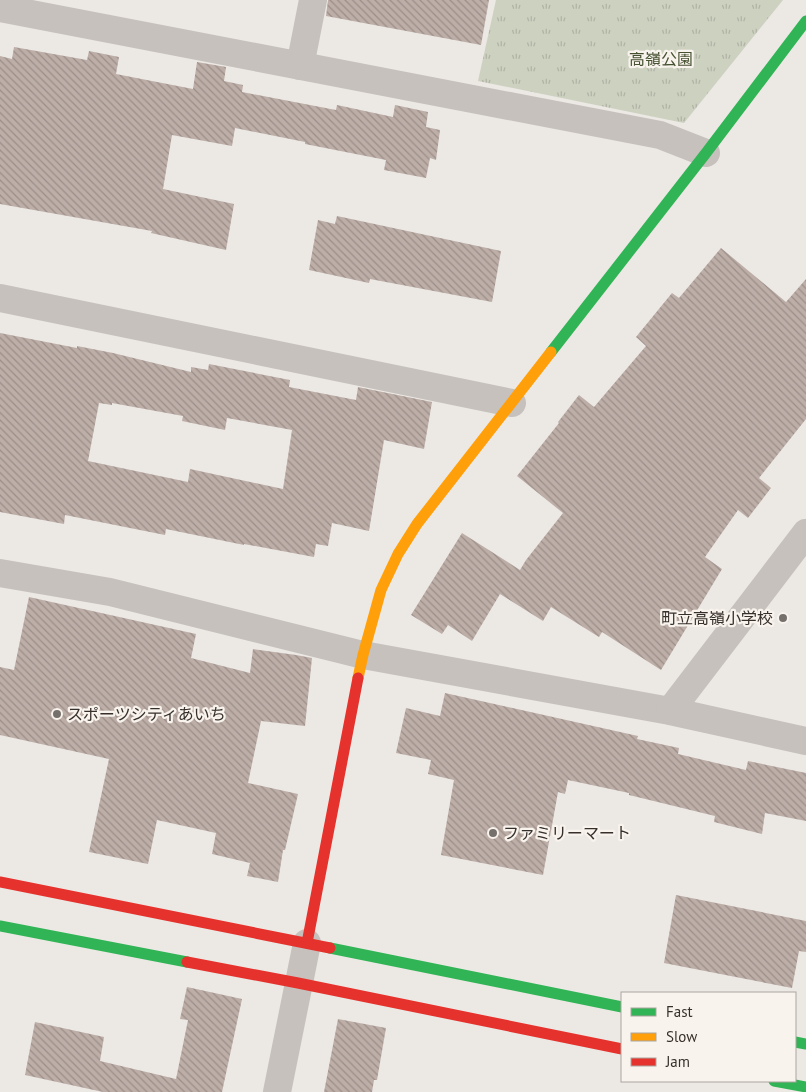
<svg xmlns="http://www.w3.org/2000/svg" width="806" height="1092" font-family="'PT Sans','Noto Sans JP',sans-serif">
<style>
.grass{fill:url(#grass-tufts)}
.building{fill:url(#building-back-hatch);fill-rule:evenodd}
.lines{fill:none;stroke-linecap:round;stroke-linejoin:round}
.street{stroke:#c6c1bc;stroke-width:28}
.fast{stroke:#30b455;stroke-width:11}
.slow{stroke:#ff9f0a;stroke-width:11}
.jam{stroke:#e5322d;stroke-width:11}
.poi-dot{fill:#76706c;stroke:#f8f3ec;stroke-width:2}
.labels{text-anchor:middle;stroke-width:4.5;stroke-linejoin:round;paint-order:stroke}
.park-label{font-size:16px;fill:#465232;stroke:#f8f3ec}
.poi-label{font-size:16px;fill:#372f2b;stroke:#f8f3ec;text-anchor:start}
</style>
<defs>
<pattern id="grass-tufts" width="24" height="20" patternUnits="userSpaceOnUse" patternTransform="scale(1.25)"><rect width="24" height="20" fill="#cdd1c0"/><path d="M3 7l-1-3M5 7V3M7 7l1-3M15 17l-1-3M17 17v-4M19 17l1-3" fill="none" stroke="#b1b4a5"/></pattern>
<pattern id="building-back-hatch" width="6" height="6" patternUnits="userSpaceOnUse" patternTransform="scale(1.25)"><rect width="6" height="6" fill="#beaea8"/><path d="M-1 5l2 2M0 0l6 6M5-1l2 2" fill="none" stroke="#9b8e89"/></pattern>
</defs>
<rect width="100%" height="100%" fill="#ece8e4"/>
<path class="grass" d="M496 0H783L684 123 478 81Z"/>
<g class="building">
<path d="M328 0H489L481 45 326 16Z"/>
<path d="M14 47 87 60 89 51 119 57 116 74 193 89 197 62 226 67 224 81 243 85 242 92 336 110 337 105 393 117 395 105 428 112 426 127 440 130 436 160 430 158 426 178 384 170 386 160 305 144V142L235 128 232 146 172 135 163 189 234 204 226 250 151 233 152 231 0 204V56L12 59Z"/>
<path d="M337 216 501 251 492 302 370 279 369 283 309 270 318 220 335 224Z"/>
<path d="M721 248 786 302 806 279V419L759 478 771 488 748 518 738 510 705 557 722 569 661 670 602 632 599 637 551 607 543 621 500 594 472 641 448 625 442 634 411 615 462 533 520 570 526 560 563 513 517 476 559 423 558 422 579 395 594 407 646 346 636 337 672 293 679 298Z"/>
<path d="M0 333 77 348V346L113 353 191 372V367L208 370 209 364 290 380 289 387 356 400 358 387 432 402 424 449 384 440 369 531 332 523 328 546 316 544 314 557 244 544V545L166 529 165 535 65 515 64 524 0 512ZM99 403 112 405V403L183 416 182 421 225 430 227 418 292 430 283 489 190 469 188 482 88 461Z"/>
<path d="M29 597 196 634 191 658 250 673 253 649 296 655 312 658 305 726 261 721 248 783 298 794 285 850H283L278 882 247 876 250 863 212 854 216 833 157 820 148 864 89 852 109 759 0 735V667L14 670Z"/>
<path d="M445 693 638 736 637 739 679 748 678 754 746 770 748 761 806 773V821L765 813 762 834 714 822 715 816 629 795V793L568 780 565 794 558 792 543 875 441 855 454 780 428 774 431 760 396 753 406 708 440 716Z"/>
<path d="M676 895 806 921V952L799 951 792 988 664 963Z"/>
<path d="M187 987 242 999 222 1092H103L25 1075 35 1022 104 1037 100 1061 176 1079 188 1020 180 1019Z"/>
<path d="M338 1019 386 1028 377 1080H374L372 1092H324Z"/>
</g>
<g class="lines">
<g class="street">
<path d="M0 8 660 135 706 153"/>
<path d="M300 66 313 0"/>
<path d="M0 298 512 403"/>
<path d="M0 573 110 592 363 655 670 711 806 741"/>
<path d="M670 711 806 533"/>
<path d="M277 1092 307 943"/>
</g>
<g class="fast">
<path d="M551 352 706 153 806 21"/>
<path d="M0 926 187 962"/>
<path d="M330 948 622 1007"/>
<path d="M795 1042 806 1044"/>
<path d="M774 1081 806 1087"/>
</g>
<path class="slow" d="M358 678 363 655 381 590 398 554 417 524 551 352"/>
<g class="jam">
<path d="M0 882 330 948"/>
<path d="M307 943 358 678"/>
<path d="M187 962 298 983 622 1049"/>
</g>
</g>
<g class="poi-dot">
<circle cx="783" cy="618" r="5"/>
<circle cx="57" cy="714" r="5"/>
<circle cx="493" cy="833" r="5"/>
</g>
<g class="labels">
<g class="park-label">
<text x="661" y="65">高嶺公園</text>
</g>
<g class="poi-label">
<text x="773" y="624" text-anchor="end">町立高嶺小学校</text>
<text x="67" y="720">スポーツシティあいち</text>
<text x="503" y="839">ファミリーマート</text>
</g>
</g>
<rect x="621" y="992" width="175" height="90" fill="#f8f3ec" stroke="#aba59f"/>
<rect x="631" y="1008" width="25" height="8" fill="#30b455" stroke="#aba59f"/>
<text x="666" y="1017" font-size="15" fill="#372f2b">Fast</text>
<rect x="631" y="1033" width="25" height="8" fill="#ff9f0a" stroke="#aba59f"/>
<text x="666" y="1042" font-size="15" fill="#372f2b">Slow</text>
<rect x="631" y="1058" width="25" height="8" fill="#e5322d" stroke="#aba59f"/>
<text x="666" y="1067" font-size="15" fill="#372f2b">Jam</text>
</svg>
